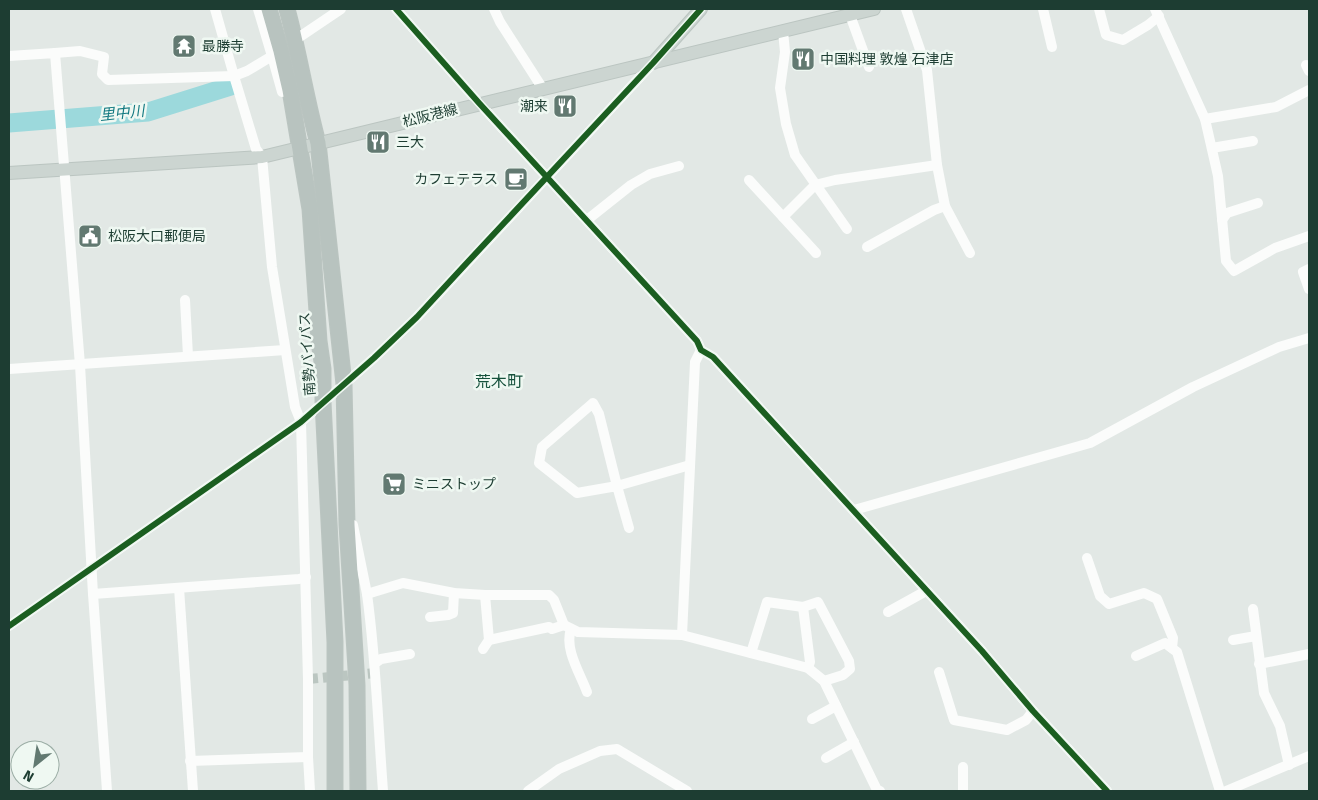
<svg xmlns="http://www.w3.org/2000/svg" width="1318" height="800" font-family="'Fira Sans','Noto Sans JP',sans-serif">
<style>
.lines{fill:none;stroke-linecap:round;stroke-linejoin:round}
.river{stroke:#9cd9dc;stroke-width:19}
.minor-tunnel{stroke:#bbc6c1;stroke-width:10;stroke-dasharray:10 5;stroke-linecap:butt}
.major-casing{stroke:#bbc5c1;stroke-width:14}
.highway-casing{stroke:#bbc5c1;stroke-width:17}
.minor{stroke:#fbfcfb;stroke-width:10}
.major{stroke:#ccd5d1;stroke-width:12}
.highway{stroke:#b8c3bf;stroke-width:15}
.cycleway-casing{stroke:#eff8f2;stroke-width:9}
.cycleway{stroke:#1b5e20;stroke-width:6}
.labels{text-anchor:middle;stroke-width:5;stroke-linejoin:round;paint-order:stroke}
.poi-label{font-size:14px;fill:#1d3d32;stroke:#eff8f2;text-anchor:start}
.street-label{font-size:14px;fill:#1d3d32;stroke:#eff8f2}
.water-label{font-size:15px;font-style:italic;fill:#117880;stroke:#eff8f2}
.quarter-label{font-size:16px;fill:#17523d;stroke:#eff8f2}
</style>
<rect width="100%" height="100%" fill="#e2e8e5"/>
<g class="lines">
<path class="river" d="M9 123 148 112 231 86"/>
<path class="minor-tunnel" d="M308 679 375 673"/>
<g class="major-casing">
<g id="major">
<path d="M653 63 701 9"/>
<path d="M9 173 262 157 874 9"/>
</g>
</g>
<g class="highway-casing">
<g id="highway">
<path d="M269 9 281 51 290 90 310 209 319 341 323 369V402L335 642V791"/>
<path d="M287 9C299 53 306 99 318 143L344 384 347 525 357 685 358 791"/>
</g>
</g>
<g class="minor">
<path d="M215 9 234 76 256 149 262 157 272 267 295 407 301 422 308 679V757L310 791"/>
<path d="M258 9 272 56"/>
<path d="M396 9 479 103 697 341 701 350 713 357 982 651 1033 711 1107 791"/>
<path d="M494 9 500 22 543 89"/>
<path d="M906 9 927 70 937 165 945 206 970 253"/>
<path d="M1043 9 1052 47"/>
<path d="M1099 9 1106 35 1123 40 1148 25 1159 16"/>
<path d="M1155 9 1205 119 1218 176 1226 261 1234 271 1275 248 1309 236"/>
<path d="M850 15 869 67"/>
<path d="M783 31 785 52 780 88 786 124 795 155 847 229"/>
<path d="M295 40 341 9"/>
<path d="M55 53 80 51 104 57 102 74 108 80 234 76 247 71 272 56 282 92 290 90"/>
<path d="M9 56 55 53 80 365 93 594 299 579 306 577"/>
<path d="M1306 65 1309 71"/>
<path d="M1205 119 1276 107 1309 90"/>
<path d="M1212 148 1253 141"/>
<path d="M749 180 816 253"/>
<path d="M783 217 815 185 835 180 937 165"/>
<path d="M587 220 631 185 650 174 679 166"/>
<path d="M1222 220 1227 213 1258 203"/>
<path d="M867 247 934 210 945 206"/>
<path d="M1309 269 1303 272 1309 289"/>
<path d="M185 300 188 356"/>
<path d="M9 369 285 350"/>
<path d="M854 510 1090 443 1193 387 1279 347 1309 338"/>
<path d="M353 525 367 594 403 583 454 593 485 595H549L554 600 564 625 578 632 682 635 808 668 824 681 877 790 880 791"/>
<path d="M629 528 617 486 599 414 593 403 542 447 539 463 577 493 617 486 690 465"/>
<path d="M1087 558 1100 596 1109 604 1144 593 1157 599 1173 638 1172 648"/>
<path d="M179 588 193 791"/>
<path d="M93 594 107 791"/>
<path d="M367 594C376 659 378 725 383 791"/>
<path d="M803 607 810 662 808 668"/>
<path d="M1253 609 1264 693 1280 726 1289 765"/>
<path d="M888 612 926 591"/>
<path d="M430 617 448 615 453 613 454 593"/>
<path d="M9 626 301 422 374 358 417 317 653 63"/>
<path d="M571 629C564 649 580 673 587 692"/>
<path d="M682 635 695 362 701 350"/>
<path d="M489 640 549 627 552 629 564 625"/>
<path d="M1233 640 1256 636"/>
<path d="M483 649 489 640 485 595"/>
<path d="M751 653 767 602 803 607 818 602 849 661 850 669 843 675 824 681"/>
<path d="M1136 656 1165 643 1177 652 1220 791"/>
<path d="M375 663 381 659 410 654"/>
<path d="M1259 664 1309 654"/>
<path d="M939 672 954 720 1007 730 1026 720 1033 711"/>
<path d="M812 719 836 706"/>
<path d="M826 758 854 742"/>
<path d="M190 761 308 757"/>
<path d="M963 767V791"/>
<path d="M528 791 559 769 600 751 617 749 687 791"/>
<path d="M1226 791 1309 756"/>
</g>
<use href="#major" class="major"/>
<use href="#highway" class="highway"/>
<g class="cycleway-casing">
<g id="cycleway">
<path d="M396 9 479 103 697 341 701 350 713 357 982 651 1033 711 1107 791"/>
<path d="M9 626 301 422 374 358 417 317 464 266 653 63 701 9"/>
</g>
</g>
<use href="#cycleway" class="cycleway"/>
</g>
<defs>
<g id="temple-square" transform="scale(1.25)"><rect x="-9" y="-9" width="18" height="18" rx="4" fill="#627971" stroke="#eff8f2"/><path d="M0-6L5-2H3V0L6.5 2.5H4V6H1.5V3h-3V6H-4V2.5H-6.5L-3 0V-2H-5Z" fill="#fff"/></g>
<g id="restaurant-square" transform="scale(1.25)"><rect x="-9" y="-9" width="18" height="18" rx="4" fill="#627971" stroke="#eff8f2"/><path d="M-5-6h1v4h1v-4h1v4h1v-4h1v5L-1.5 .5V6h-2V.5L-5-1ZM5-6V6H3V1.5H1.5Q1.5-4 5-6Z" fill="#fff"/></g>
<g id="cafe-square" transform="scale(1.25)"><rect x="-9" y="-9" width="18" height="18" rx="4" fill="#627971" stroke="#eff8f2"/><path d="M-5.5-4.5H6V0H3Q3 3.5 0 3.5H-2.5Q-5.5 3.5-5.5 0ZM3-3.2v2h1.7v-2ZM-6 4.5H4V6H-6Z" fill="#fff"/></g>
<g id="civic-square" transform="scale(1.25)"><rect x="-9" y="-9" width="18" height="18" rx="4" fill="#627971" stroke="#eff8f2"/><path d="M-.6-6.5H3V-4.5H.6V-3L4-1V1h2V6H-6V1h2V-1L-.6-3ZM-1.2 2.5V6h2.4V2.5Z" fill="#fff"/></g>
<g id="supermarket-square" transform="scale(1.25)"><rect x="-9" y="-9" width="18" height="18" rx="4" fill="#627971" stroke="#eff8f2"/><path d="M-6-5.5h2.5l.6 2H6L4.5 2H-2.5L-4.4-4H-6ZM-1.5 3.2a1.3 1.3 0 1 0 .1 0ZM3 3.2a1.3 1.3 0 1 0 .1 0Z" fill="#fff"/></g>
</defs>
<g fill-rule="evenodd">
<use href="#temple-square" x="184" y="46"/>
<use href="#restaurant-square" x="803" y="59"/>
<use href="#restaurant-square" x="565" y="106"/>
<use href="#restaurant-square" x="378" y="142"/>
<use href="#cafe-square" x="516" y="179"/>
<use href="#civic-square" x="90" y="236"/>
<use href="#supermarket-square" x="394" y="484"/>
</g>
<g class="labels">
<g class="poi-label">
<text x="202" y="51">最勝寺</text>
<text x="820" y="64">中国料理 敦煌 石津店</text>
<text x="548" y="111" text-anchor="end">潮来</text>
<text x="396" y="147">三大</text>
<text x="498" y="184" text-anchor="end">カフェテラス</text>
<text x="108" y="241">松阪大口郵便局</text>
<text x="412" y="489">ミニストップ</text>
</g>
<g class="street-label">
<text transform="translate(430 115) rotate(-14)" y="5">松阪港線</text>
<text transform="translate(307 354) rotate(-94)" y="5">南勢バイパス</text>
</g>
<g class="water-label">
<text transform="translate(122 113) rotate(-6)" y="5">里中川</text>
</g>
<g class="quarter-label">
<text x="499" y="387">荒木町</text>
</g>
</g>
<rect width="1318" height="800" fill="none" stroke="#1d3d32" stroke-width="20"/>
<g transform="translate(35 765) rotate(210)"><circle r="24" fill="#eff8f2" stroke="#9bada5"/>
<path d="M0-4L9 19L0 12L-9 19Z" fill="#627971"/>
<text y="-8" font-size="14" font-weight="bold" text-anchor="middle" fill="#1d3d32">N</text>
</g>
</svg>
